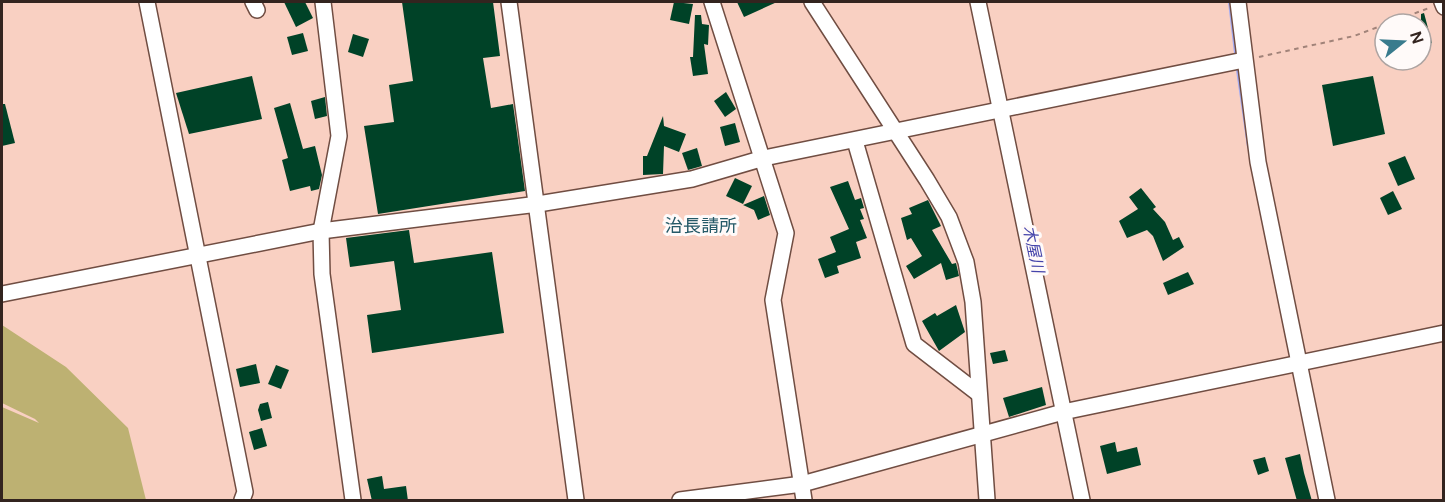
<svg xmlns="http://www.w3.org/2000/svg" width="1445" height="502" font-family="'DM Sans','Noto Sans JP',sans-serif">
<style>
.green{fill:#bdb172}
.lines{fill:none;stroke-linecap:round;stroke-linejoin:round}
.stream{stroke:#a3abf3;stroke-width:4}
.building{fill:#004227}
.street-casing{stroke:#704d42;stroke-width:18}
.path{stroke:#a18379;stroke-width:2;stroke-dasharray:4.5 4.5;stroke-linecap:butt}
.street{stroke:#fff;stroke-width:15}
.labels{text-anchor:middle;stroke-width:6;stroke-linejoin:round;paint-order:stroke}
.water-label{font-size:16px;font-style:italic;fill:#4544aa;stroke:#fffaf9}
.quarter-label{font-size:18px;fill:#245967;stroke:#fffaf9}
</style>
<rect width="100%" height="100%" fill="#f9d0c2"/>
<path class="green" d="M2 325 66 367 128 428 146 500H2V407L39 423 35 419 2 403Z"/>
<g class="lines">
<g class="stream">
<path d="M1230 2 1236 53"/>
<path d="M1238 70 1249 147"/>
</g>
</g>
<g class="building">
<path d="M284 2H305L313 18 296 27Z"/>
<path d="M402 2H493L500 56 483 58 491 108 513 104 525 191 378 214 364 126 394 122 389 85 413 81Z"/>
<path d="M674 2 693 4 689 24 670 20Z"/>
<path d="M737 2H777L744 17Z"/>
<path d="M1424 13 1432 43 1421 46V14Z"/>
<path d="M695 15H701L702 24 709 25 708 45 704 44 708 74 693 76 690 57H693Z"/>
<path d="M303 33 308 51 292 55 287 37Z"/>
<path d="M353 34 369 39 363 57 348 52Z"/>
<path d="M252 76 262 119 189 134 176 93Z"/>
<path d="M1373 76 1385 134 1333 146 1322 85Z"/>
<path d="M726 92 736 109 725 117 714 101Z"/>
<path d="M325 97 327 116 315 119 311 101Z"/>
<path d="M290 103 303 149 315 146 322 175 319 189 311 191 310 186 290 191 282 160 288 158 274 108Z"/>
<path d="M2 104H5L15 143 2 146Z"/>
<path d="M663 116 664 126 686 134 679 152 664 146 663 174 643 175V156H647Z"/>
<path d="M735 123 740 142 725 146 720 127Z"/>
<path d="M697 148 702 166 688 170 682 153Z"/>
<path d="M1405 156 1415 179 1398 186 1388 163Z"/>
<path d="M735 178 752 186 743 204 726 196Z"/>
<path d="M848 181 855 200 861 198 864 208 860 209 864 219 860 220 867 238 856 242 861 258 837 266 839 273 825 278 818 259 836 252 830 237 849 229 830 187Z"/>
<path d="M1141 188 1156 207 1153 209 1165 222 1173 240 1179 237 1184 247 1163 261 1153 236 1147 230 1127 238 1119 221 1138 209 1129 197Z"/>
<path d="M1393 191 1402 209 1388 215 1380 198Z"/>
<path d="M764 196 770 215 758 220 754 210 743 205Z"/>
<path d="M928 200 941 226 932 230 952 264 956 263 959 276 946 280 941 263 914 279 906 266 922 256 911 238 907 240 901 218 912 214 909 208Z"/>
<path d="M409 230 414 263 492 252 504 333 372 353 367 315 401 310 394 261 350 267 346 238Z"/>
<path d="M1188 272 1194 284 1168 295 1163 283Z"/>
<path d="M956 305 965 332 939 351 922 321 935 313 937 316Z"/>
<path d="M1005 350 1008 361 993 364 990 353Z"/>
<path d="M256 364 260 383 240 387 236 369Z"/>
<path d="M276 365 289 370 281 389 268 384Z"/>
<path d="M1042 387 1046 405 1009 417 1003 398Z"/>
<path d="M268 402 272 418 261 421 258 410 260 404Z"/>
<path d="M262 428 267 446 254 450 249 432Z"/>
<path d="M1115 442 1117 452 1137 447 1141 465 1107 474 1100 446Z"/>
<path d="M1300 454 1304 473 1312 501H1297L1285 458Z"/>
<path d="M1265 457 1269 471 1258 475 1253 460Z"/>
<path d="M382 476 384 489 406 486 408 501H372L367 479Z"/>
</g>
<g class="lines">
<g class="street-casing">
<g id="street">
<path d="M147 2 245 492 242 500"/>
<path d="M253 2 257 10"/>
<path d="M323 2 339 136 321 231 322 274 353 500"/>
<path d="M509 2 576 500"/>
<path d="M712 2 786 233 773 300 804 500"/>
<path d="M812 2 927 180 949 217 966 262 973 302 987 500"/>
<path d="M978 2 1082 500"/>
<path d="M1238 2 1258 162 1327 500"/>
<path d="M1442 2 1444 7"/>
<path d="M855 141 914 344 979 394"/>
<path d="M2 294 321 231 538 204 692 179 764 158 1244 60"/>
<path d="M680 500 802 484 1063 412 1444 333"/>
</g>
</g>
<path class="path" d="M1259 57 1354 36 1429 8"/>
<use href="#street" class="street"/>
</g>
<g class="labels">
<g class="water-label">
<text transform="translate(1034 249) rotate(78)" y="6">木屋川</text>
</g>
<g class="quarter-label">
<text x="701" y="232">治長請所</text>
</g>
</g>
<rect width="1445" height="502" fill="none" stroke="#33241f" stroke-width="6"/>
<g transform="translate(1403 42) rotate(72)"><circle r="28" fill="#fffaf9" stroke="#ada4a2" stroke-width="1.5"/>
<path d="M0-4.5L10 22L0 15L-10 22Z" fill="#397b8d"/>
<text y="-9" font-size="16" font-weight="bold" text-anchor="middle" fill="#33241f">N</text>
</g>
</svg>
